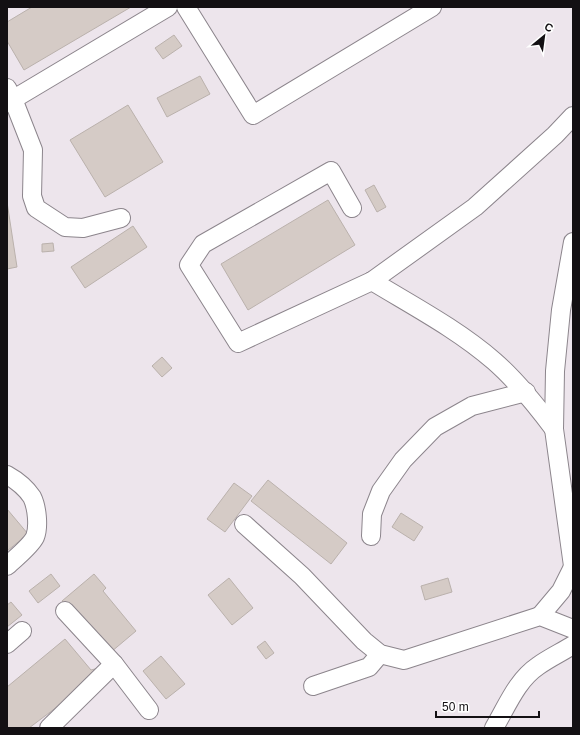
<svg xmlns="http://www.w3.org/2000/svg" width="580" height="735" font-family="Arial,sans-serif">
<style>
.building{fill:#d5cbc6;stroke:#bab1ac}
.lines{fill:none;stroke-linecap:round;stroke-linejoin:round}
.minor-casing{stroke:#8c858c;stroke-width:20}
.minor{stroke:#fff;stroke-width:18}
</style>
<rect width="100%" height="100%" fill="#ede5ec"/>
<g class="building">
<path d="M32 7H131L24 70 7 41V22Z"/>
<path d="M174 35 182 46 163 59 155 48Z"/>
<path d="M200 76 210 94 167 117 157 98Z"/>
<path d="M128 105 163 162 105 197 70 140Z"/>
<path d="M374 185 386 207 377 212 365 190Z"/>
<path d="M328 200 355 245 248 310 221 264Z"/>
<path d="M7 202 17 267 7 269Z"/>
<path d="M133 226 147 247 85 288 71 267Z"/>
<path d="M53 243 54 251 42 252V244Z"/>
<path d="M162 357 172 368 162 377 152 366Z"/>
<path d="M268 480 347 543 331 564 251 501Z"/>
<path d="M234 483 252 496 225 532 207 519Z"/>
<path d="M7 509 28 534 7 551Z"/>
<path d="M401 513 423 527 414 541 392 527Z"/>
<path d="M51 574 60 586 38 603 29 591Z"/>
<path d="M94 574 106 588 103 591 136 631 111 652 77 619 62 601Z"/>
<path d="M229 578 253 608 232 625 208 595Z"/>
<path d="M448 578 452 592 425 600 421 586Z"/>
<path d="M11 602 22 615 7 627V605Z"/>
<path d="M65 639 91 670 114 664 29 728H7V687Z"/>
<path d="M265 641 274 653 266 659 257 647Z"/>
<path d="M161 656 185 684 166 699 143 671Z"/>
</g>
<g class="lines">
<g class="minor-casing">
<g id="minor">
<path d="M186 7 253 115 432 7"/>
<path d="M7 88 13 99 33 150 32 196 36 208 65 227 83 228 121 218"/>
<path d="M7 103 168 7"/>
<path d="M352 208 331 171 203 244 189 265 238 343 372 281 475 207 555 135 573 116"/>
<path d="M573 242 561 310 555 371 554 429 573 566"/>
<path d="M372 281C413 306 457 329 494 361 517 381 536 405 554 429"/>
<path d="M7 475C16 480 26 488 32 497 37 507 39 527 35 537 30 547 15 558 7 566"/>
<path d="M244 524 302 576 364 641 380 654 404 660 540 616 573 629"/>
<path d="M371 536 372 514 381 491 403 460 435 427 472 406 526 392"/>
<path d="M65 611 114 664"/>
<path d="M540 616 561 591 573 567"/>
<path d="M7 644 22 631"/>
<path d="M313 686 369 667 380 654"/>
<path d="M49 728 114 664 149 710"/>
<path d="M494 728C507 706 517 680 538 666 549 658 562 652 573 645"/>
</g>
</g>
<use href="#minor" class="minor"/>
</g>
<rect width="580" height="735" fill="none" stroke="#131013" stroke-width="16"/>
<g transform="translate(544 36) rotate(29)" stroke="#ffffff" stroke-width="3" paint-order="stroke">
<path d="M0-3L7 15L0 10L-7 15Z" fill="#131013"/>
<text y="-6" font-size="11" font-weight="bold" text-anchor="middle" fill="#131013">С</text>
</g>
<path d="M436 711v6h103v-6" fill="none" stroke="#131013" stroke-width="2"/>
<text x="442" y="711" font-size="12" fill="#131013" stroke="#ffffff" stroke-width="3" paint-order="stroke">50 m</text>
</svg>
